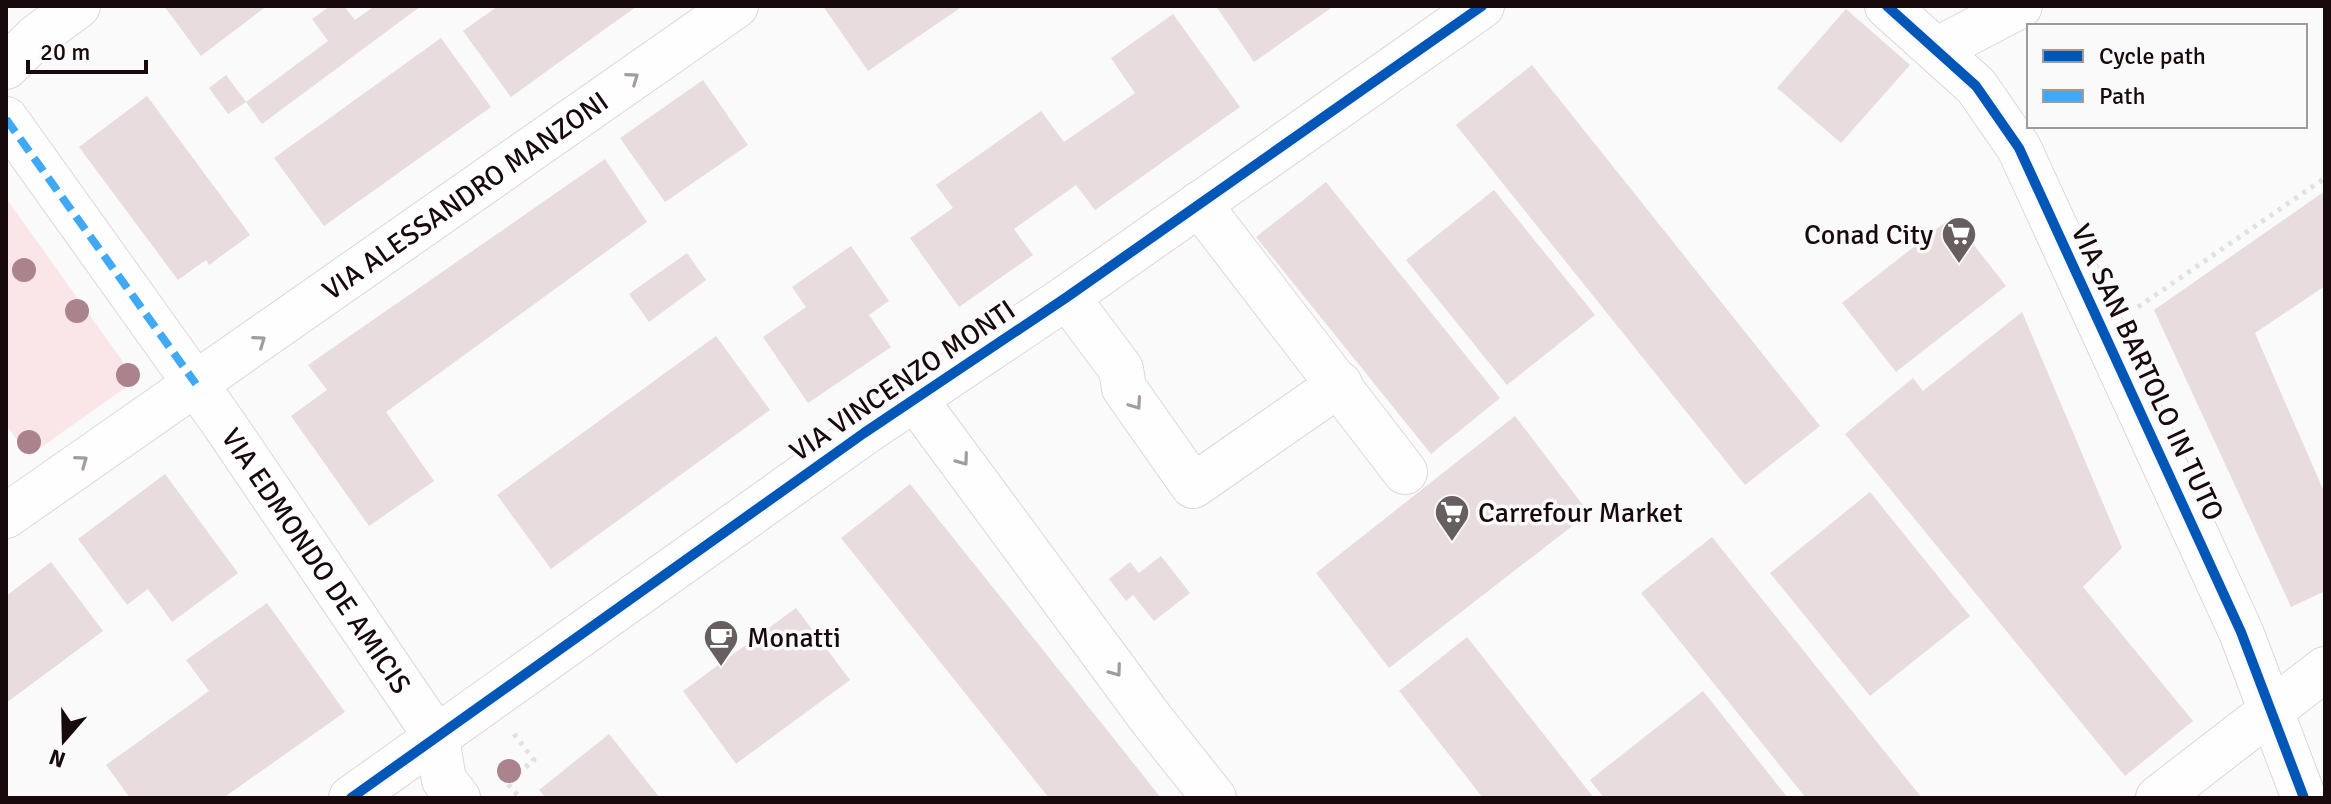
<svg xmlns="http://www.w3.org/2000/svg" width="2331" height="804" font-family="Signika,sans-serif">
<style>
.green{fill:#fae6e8}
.building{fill:#e8dcde}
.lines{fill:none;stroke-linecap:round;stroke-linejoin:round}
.minor-casing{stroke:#ded6d8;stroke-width:46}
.path{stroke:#e2e1e1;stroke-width:5;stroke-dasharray:4 6;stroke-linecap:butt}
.minor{stroke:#fefefe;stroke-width:44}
.quiet{stroke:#3fa9f5;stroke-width:8;stroke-dasharray:16 8;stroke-linecap:butt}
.cycleway-casing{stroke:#fafafa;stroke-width:15}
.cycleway{stroke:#0057b8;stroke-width:10}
.tree{fill:#ab838c}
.oneway{stroke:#a29c9d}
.labels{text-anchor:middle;stroke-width:7;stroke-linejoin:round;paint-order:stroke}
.street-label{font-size:28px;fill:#180a0c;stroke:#fafafa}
.poi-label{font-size:28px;fill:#180a0c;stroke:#fafafa;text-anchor:start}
</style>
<rect width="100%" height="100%" fill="#fafafa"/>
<path class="green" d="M6 198 136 380 29 456 6 425Z"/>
<g class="building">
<path d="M164 6H267L201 56Z"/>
<path d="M330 6H344L355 20 375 6H421L262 124 246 102 328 41 312 19Z"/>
<path d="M498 6H637L511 97 463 31Z"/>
<path d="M823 6H963L868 71Z"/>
<path d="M1216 6H1334L1254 62Z"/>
<path d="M1846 9 1910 65 1841 143 1777 88Z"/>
<path d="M1173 14 1240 107 1095 210 1076 185 1014 229 1033 255 959 307 910 238 953 208 936 185 1041 111 1064 142 1135 93 1111 58Z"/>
<path d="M441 38 491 107 324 226 274 158Z"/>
<path d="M1532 65 1820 426 1745 485 1456 125Z"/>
<path d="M226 75 246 102 228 114 209 88Z"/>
<path d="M703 80 748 145 665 202 620 138Z"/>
<path d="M147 96 250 235 209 265 206 260 178 280 79 147Z"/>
<path d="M605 159 647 222 386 412 434 481 369 526 291 416 327 390 308 365Z"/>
<path d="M1326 182 1500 398 1431 454 1256 237Z"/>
<path d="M1494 190 1595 315 1507 385 1406 260Z"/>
<path d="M2325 191V286L2255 333 2325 494V591L2291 607 2154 310Z"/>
<path d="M1952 217 2006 286 1896 372 1842 303Z"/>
<path d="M851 246 889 301 869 315 891 347 808 403 763 337 806 307 792 287Z"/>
<path d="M687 253 706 280 649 322 629 294Z"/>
<path d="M2022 312 2122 548 2083 587 2193 721 2125 776 1845 434 1913 378 1923 391Z"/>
<path d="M716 336 770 410 551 569 497 495Z"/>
<path d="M1515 416 1589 513 1389 668 1316 573Z"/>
<path d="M165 474 238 573 172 622 148 589 127 605 78 539Z"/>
<path d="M910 484 1119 745 1161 798H1049L841 538Z"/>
<path d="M1870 492 1970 616 1870 696 1770 573Z"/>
<path d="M1712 537 1922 798H1806L1641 593Z"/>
<path d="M1161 556 1190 593 1154 621 1133 595 1126 601 1109 579 1130 562 1139 573Z"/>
<path d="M51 562 103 631 6 703V596Z"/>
<path d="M267 603 345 712 223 798H130L106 765 209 691 186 660Z"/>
<path d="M796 608 850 680 736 764 683 691Z"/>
<path d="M1467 637 1594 798H1483L1399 691Z"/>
<path d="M1703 691 1788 798H1604L1590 780Z"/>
<path d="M609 734 660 798H546L539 790Z"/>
</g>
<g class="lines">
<g class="minor-casing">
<g id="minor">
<path d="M1887 6 1976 86 2019 148 2241 632 2304 798"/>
<path d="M1938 49 2020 6"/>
<path d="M6 67 36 37 78 6"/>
<path id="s1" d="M6 119 224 424 437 738 444 780 458 798"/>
<path d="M1199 204 1405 472"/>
<path d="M1067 297 1121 369 1124 388 1193 486 1340 384"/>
<path d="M915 399 1152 720 1214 798"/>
<path id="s2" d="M6 516 736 6"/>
<path d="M351 798 864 433 1067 297 1482 6"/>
<path d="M2158 798 2325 669"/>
</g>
</g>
<g class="path">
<path d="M2138 307 2325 178"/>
<path d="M514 734 534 760 507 783 520 798"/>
</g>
<use href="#minor" class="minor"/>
<path class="quiet" d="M6 119 196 384"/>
<g class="cycleway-casing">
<g id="cycleway">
<path d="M1887 6 1976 86 2019 148 2241 632 2304 798"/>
<path d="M351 798 864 433 1067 297 1482 6"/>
</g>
</g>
<use href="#cycleway" class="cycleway"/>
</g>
<g class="tree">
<circle cx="24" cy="270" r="12"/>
<circle cx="77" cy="311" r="12"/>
<circle cx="128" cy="375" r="12"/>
<circle cx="29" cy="442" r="12"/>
<circle cx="509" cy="771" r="12"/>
</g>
<defs><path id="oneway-chevron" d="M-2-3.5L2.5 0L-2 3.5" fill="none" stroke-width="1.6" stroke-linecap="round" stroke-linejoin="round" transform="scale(2)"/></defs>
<g class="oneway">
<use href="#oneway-chevron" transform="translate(633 78) rotate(-35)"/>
<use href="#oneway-chevron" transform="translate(260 341) rotate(-35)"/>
<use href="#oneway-chevron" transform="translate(1136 404) rotate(55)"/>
<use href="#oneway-chevron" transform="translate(963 460) rotate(54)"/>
<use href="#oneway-chevron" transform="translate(82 461) rotate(-36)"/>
<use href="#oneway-chevron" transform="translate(1116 671) rotate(54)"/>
</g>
<defs>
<g id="supermarket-pin" transform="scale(1.8)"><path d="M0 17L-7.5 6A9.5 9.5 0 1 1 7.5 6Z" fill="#675e5f" stroke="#fafafa"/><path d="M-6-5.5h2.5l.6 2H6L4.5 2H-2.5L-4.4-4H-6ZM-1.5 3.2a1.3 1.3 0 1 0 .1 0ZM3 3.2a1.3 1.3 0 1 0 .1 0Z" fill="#fff"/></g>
<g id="cafe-pin" transform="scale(1.8)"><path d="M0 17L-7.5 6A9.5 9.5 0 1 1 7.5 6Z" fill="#675e5f" stroke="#fafafa"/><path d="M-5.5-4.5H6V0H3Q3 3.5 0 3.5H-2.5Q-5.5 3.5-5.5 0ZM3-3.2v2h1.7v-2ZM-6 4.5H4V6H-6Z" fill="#fff"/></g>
</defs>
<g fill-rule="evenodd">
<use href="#supermarket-pin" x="1959" y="234"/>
<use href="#supermarket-pin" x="1452" y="512"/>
<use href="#cafe-pin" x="721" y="637"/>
</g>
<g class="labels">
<g class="street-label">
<text dy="10" stroke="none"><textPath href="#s2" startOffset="560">VIA ALESSANDRO MANZONI</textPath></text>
<text transform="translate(2148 372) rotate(65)" y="10">VIA SAN BARTOLO IN TUTO</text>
<text transform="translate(902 380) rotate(-34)" y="10">VIA VINCENZO MONTI</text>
<text dy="10" stroke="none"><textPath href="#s1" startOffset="540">VIA EDMONDO DE AMICIS</textPath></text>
</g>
<g class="poi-label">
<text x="1933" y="244" text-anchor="end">Conad City</text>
<text x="1478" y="522">Carrefour Market</text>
<text x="747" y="647">Monatti</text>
</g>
</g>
<rect width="2331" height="804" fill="none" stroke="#180a0c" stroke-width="16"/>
<rect x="2027" y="24" width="280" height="104" fill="#fafafa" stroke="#a09a9b" stroke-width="2"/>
<rect x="2043" y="50" width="40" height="12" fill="#0057b8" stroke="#a09a9b" stroke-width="2"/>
<text x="2099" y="64" font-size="24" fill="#180a0c">Cycle path</text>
<rect x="2043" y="90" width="40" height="12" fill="#3fa9f5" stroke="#a09a9b" stroke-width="2"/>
<text x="2099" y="104" font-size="24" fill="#180a0c">Path</text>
<g transform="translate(64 740) rotate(200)" stroke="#fafafa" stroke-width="6" paint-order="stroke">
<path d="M0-6L14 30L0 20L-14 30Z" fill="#180a0c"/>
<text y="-12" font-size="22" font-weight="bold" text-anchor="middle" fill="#180a0c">N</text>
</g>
<path d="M28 60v12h118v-12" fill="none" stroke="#180a0c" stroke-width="4"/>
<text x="40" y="60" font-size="24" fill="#180a0c" stroke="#fafafa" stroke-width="6" paint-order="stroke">20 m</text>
</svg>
